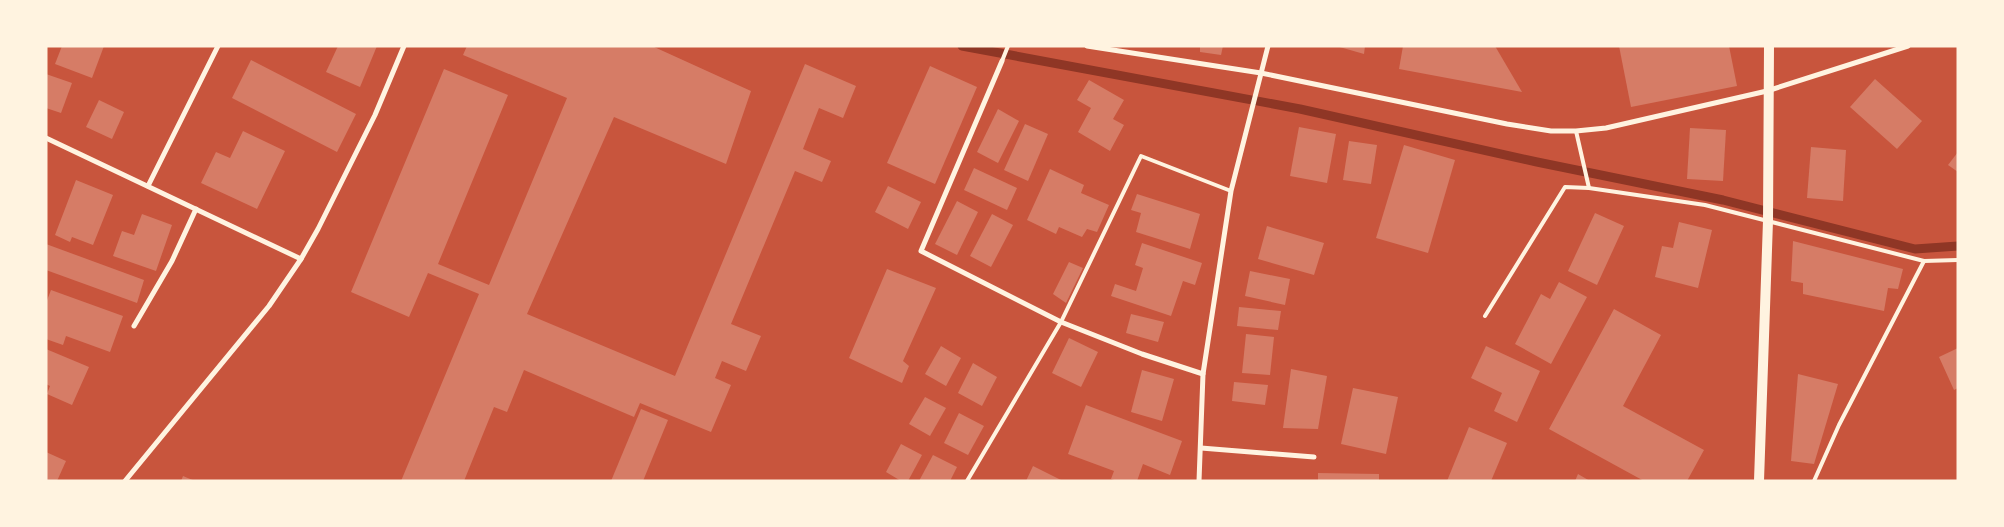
<svg xmlns="http://www.w3.org/2000/svg" width="2004" height="527" font-family="Ubuntu,sans-serif">
<style>
.lines{fill:none;stroke-linecap:round;stroke-linejoin:round}
.stream{stroke:#8f3625;stroke-width:9}
.building{fill:#d67c66}
.service{stroke:#fff3e0;stroke-width:4}
.minor{stroke:#fff3e0;stroke-width:5}
.secondary{stroke:#fff3e0;stroke-width:10}
</style>
<rect width="100%" height="100%" fill="#c8553d"/>
<g class="lines">
<path class="stream" d="M962 46 1300 109 1537 162 1723 200 1915 249 1958 246"/>
</g>
<g class="building">
<path d="M62 46H104L92 78 55 64Z"/>
<path d="M338 46H377L360 87 326 72Z"/>
<path d="M467 46H652L751 91 726 164 614 117 527 314 675 376 805 64 856 86 843 118 819 108 803 149 831 161 822 182 795 171 731 324 761 336 746 371 722 361 715 378 731 385 711 432 640 403 634 417 524 370 507 412 494 407 464 481H401L479 294 428 273 409 317 351 292 444 69 508 95 438 264 489 285 567 98 463 55Z"/>
<path d="M1200 46H1223L1221 55 1200 52Z"/>
<path d="M1336 46H1365L1364 54Z"/>
<path d="M1403 46H1495L1522 92 1399 69Z"/>
<path d="M1619 46H1729L1737 86 1631 107Z"/>
<path d="M251 60 356 114 337 152 232 98Z"/>
<path d="M930 66 977 87 935 184 887 163Z"/>
<path d="M46 74 72 83 61 113 46 108Z"/>
<path d="M1875 79 1922 121 1897 149 1850 107Z"/>
<path d="M1089 80 1124 100 1113 119 1124 125 1110 151 1078 132 1091 108 1077 100Z"/>
<path d="M99 100 124 112 112 139 86 127Z"/>
<path d="M998 109 1019 121 998 163 977 152Z"/>
<path d="M1025 124 1048 134 1028 181 1004 170Z"/>
<path d="M1299 127 1336 134 1327 183 1290 176Z"/>
<path d="M1690 128 1726 130 1723 181 1687 179Z"/>
<path d="M243 131 285 151 257 209 201 183 216 152 230 158Z"/>
<path d="M1349 141 1377 145 1371 184 1343 180Z"/>
<path d="M1404 145 1455 160 1428 253 1376 238Z"/>
<path d="M1811 147 1846 150 1843 201 1807 198Z"/>
<path d="M1958 152V172L1948 165Z"/>
<path d="M974 168 1017 188 1007 210 964 190Z"/>
<path d="M1050 169 1084 185 1081 193 1109 205 1097 232 1087 229 1082 237 1059 227 1056 234 1027 220Z"/>
<path d="M76 180 113 195 93 245 72 237 70 242 55 235Z"/>
<path d="M888 186 921 202 908 229 875 212Z"/>
<path d="M1137 194 1200 214 1190 249 1136 232 1141 213 1131 210Z"/>
<path d="M957 201 978 212 957 255 935 244Z"/>
<path d="M1595 213 1624 226 1597 285 1568 271Z"/>
<path d="M142 214 172 225 156 271 113 256 122 231 134 235Z"/>
<path d="M992 214 1013 225 991 267 970 256Z"/>
<path d="M1679 222 1712 230 1698 288 1655 277 1662 246 1673 248Z"/>
<path d="M1267 226 1324 243 1314 275 1258 259Z"/>
<path d="M1793 241 1903 269 1898 289 1888 288 1884 311 1803 294V283L1791 281Z"/>
<path d="M1142 243 1202 263 1195 285 1183 281 1171 316 1111 296 1115 284 1136 291 1143 268 1135 265Z"/>
<path d="M46 244 144 280 137 303 46 270Z"/>
<path d="M1069 262 1083 268 1066 303 1053 294Z"/>
<path d="M887 269 936 288 903 361 909 366 902 383 849 358Z"/>
<path d="M1250 271 1290 279 1285 305 1245 296Z"/>
<path d="M1559 282 1587 297 1551 364 1515 344 1541 294 1550 299Z"/>
<path d="M51 290 123 316 110 352 66 336 63 345 46 339V303Z"/>
<path d="M1239 307 1281 311 1278 330 1237 326Z"/>
<path d="M1614 309 1661 335 1623 406 1704 450 1687 481H1644L1549 429Z"/>
<path d="M1131 314 1164 322 1158 342 1126 333Z"/>
<path d="M1246 334 1274 337 1270 375 1242 373Z"/>
<path d="M1069 338 1098 352 1081 387 1052 373Z"/>
<path d="M941 346 961 358 946 386 925 374Z"/>
<path d="M1486 346 1540 371 1517 422 1494 411 1502 393 1471 378Z"/>
<path d="M1958 348V388L1954 390 1939 357Z"/>
<path d="M46 349 89 367 72 405 47 394 50 386 46 384Z"/>
<path d="M973 363 997 377 982 406 958 393Z"/>
<path d="M1291 369 1327 376 1318 429 1283 428Z"/>
<path d="M1142 370 1174 379 1162 421 1131 412Z"/>
<path d="M1798 374 1838 384 1814 464 1791 461Z"/>
<path d="M1234 382 1268 385 1265 405 1232 401Z"/>
<path d="M1353 388 1398 397 1386 454 1341 444Z"/>
<path d="M925 397 946 408 930 436 909 424Z"/>
<path d="M1086 405 1182 441 1170 475 1143 464 1137 481H1117L1111 479 1114 471 1068 454Z"/>
<path d="M641 409 668 420 643 481H611Z"/>
<path d="M959 413 984 426 968 455 944 443Z"/>
<path d="M1469 427 1507 443 1491 481H1447Z"/>
<path d="M901 444 922 455 908 481H901L886 472Z"/>
<path d="M46 452 66 461 57 481H46Z"/>
<path d="M933 455 957 467 950 481H919Z"/>
<path d="M1033 466 1063 481H1026Z"/>
<path d="M1318 473 1379 474V481H1318Z"/>
<path d="M1578 474 1590 481H1575Z"/>
<path d="M183 476 195 481H181Z"/>
</g>
<g class="lines">
<g class="service">
<path d="M1002 61 1008 46"/>
<path d="M1576 131 1589 188"/>
<path d="M1485 316 1565 187 1589 188 1705 205 1924 261 1958 260"/>
<path d="M967 481 1061 322 1141 156 1231 191"/>
<path d="M1814 481 1839 425 1924 261"/>
</g>
<g class="minor">
<path d="M1087 46 1261 73 1507 124 1551 131H1576L1606 128 1767 91 1908 46"/>
<path d="M1002 61 921 251 1061 322 1142 354 1203 374"/>
<path d="M46 138 301 259"/>
<path d="M148 186 218 46"/>
<path d="M134 326 172 261 196 209"/>
<path d="M1201 448 1314 457"/>
<path d="M125 481 269 306 301 259 318 229 375 115 404 46"/>
<path d="M1199 481 1203 374 1231 191 1268 46"/>
</g>
<path class="secondary" d="M1759 481 1768 221 1769 46"/>
</g>
<rect width="2004" height="527" fill="none" stroke="#fff3e0" stroke-width="95"/>
</svg>
